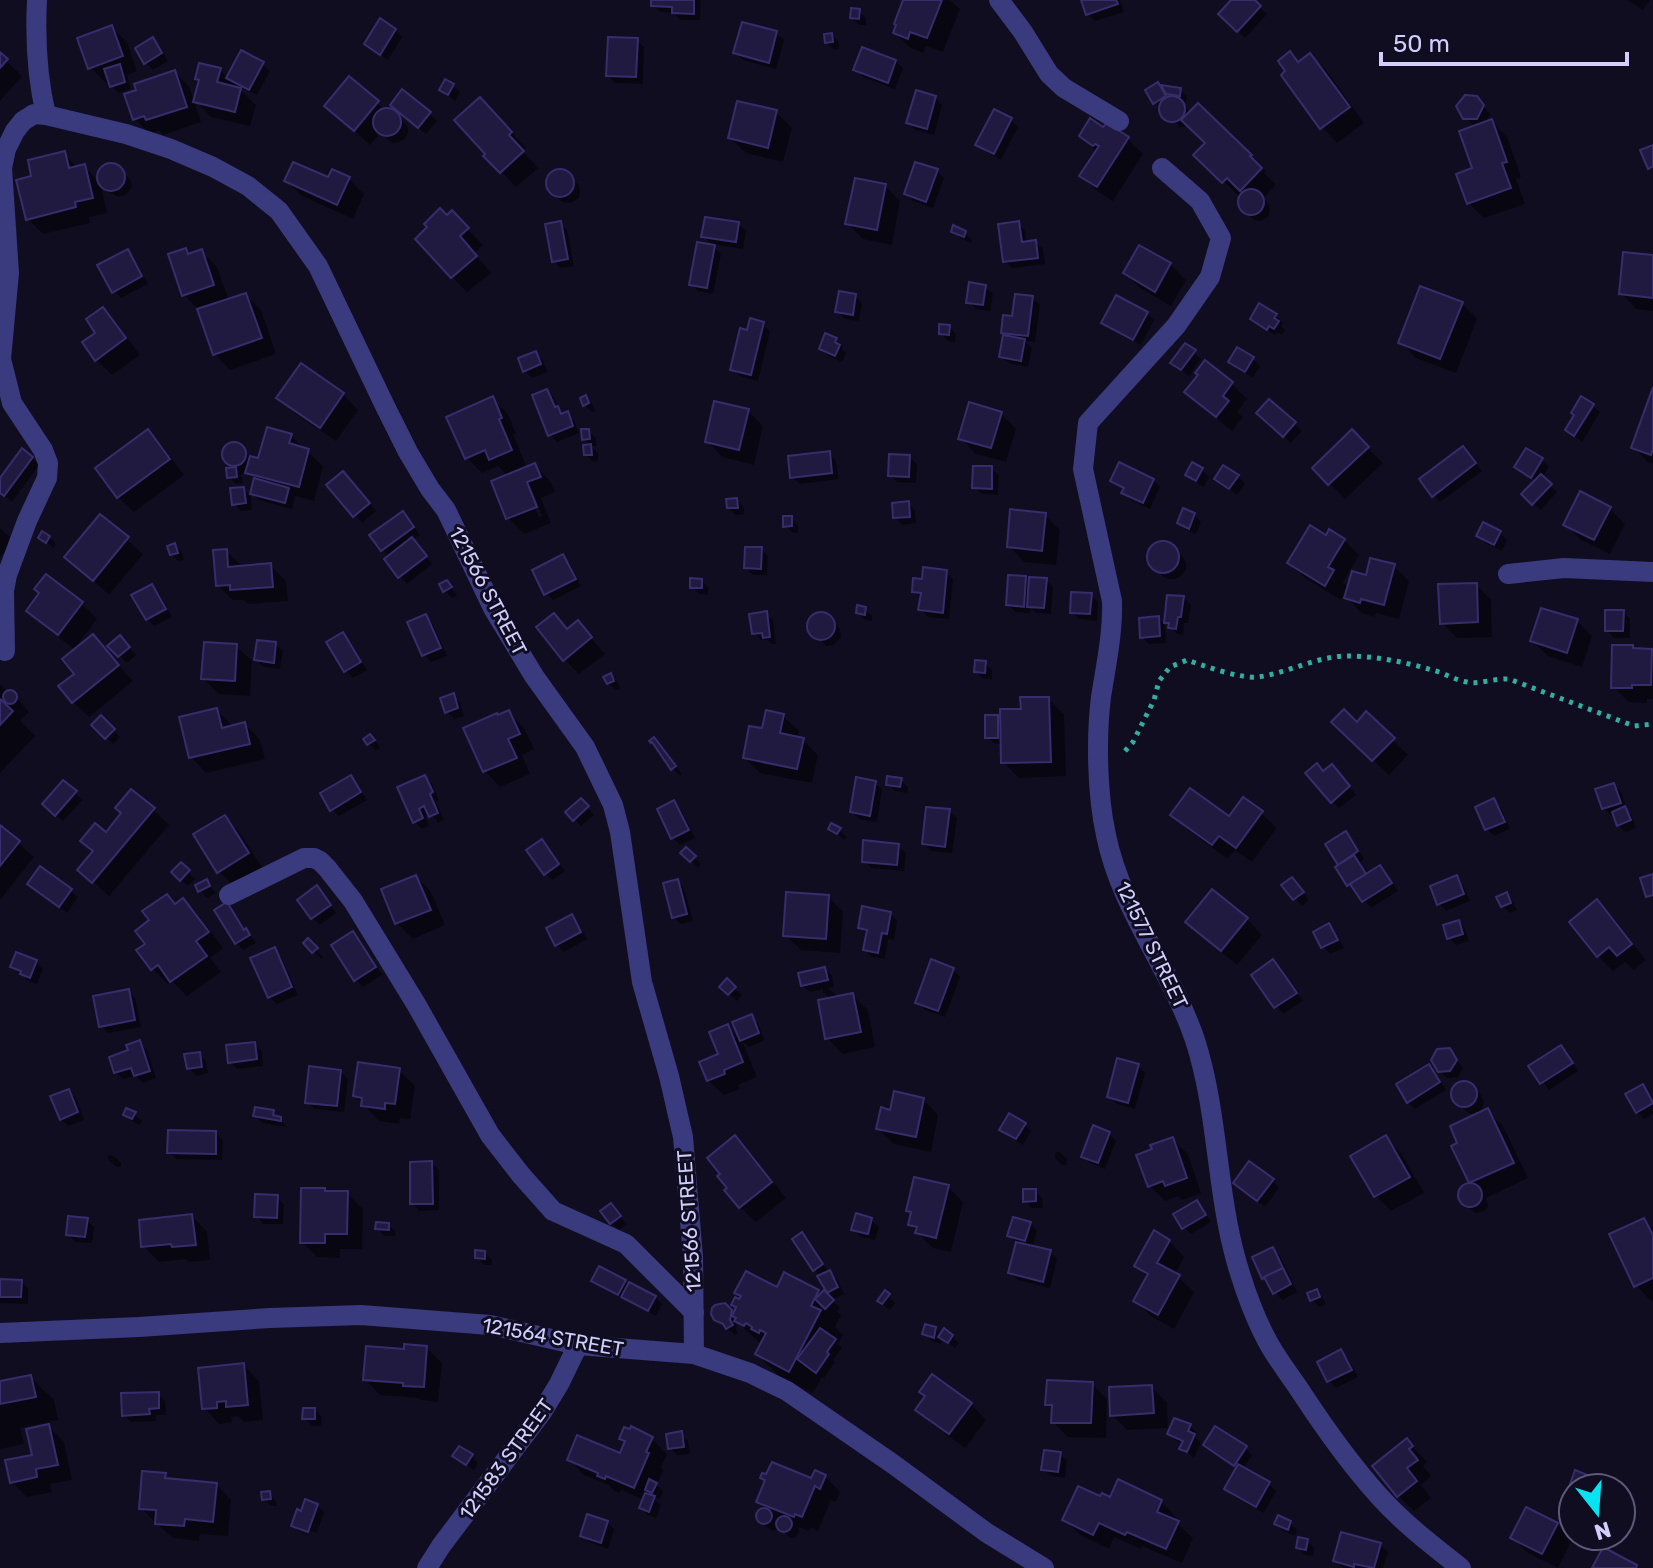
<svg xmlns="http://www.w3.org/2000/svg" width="1653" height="1568" font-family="Rubik,sans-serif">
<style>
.shadow{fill:#0007;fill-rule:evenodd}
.building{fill:#201a40;stroke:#372d6c;stroke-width:2}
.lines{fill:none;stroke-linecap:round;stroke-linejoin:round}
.path{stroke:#31aea1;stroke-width:5;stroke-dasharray:4 6;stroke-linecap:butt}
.minor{stroke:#3a3a7e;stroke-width:20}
.labels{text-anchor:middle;stroke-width:6;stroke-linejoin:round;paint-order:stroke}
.street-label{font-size:20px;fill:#d1cefe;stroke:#100d20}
</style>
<rect width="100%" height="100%" fill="#100d20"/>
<g class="shadow">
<path d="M653 0H701L700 20H681L674 13 660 12 653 5Z"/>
<path d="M905 0H950L960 9 943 52 926 46 923 53 911 48 895 33Z"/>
<path d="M1083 0H1120L1124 12 1095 21 1088 14Z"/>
<path d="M1234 0H1252L1267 14 1245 38 1221 14Z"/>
<path d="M1627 0H1650L1643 10Z"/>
<path d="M859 11 866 18V25H859L852 18Z"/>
<path d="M111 27 127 42 137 71 127 75 131 89 119 93 112 86 110 81 106 83 90 67Z"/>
<path d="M395 30 402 37 388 60 366 44Z"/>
<path d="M776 33 784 40 776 69 743 60 735 53Z"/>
<path d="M832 35 839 42V49L834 50 826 42Z"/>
<path d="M153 40 160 47 168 61 153 70 146 63Z"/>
<path d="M637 40 644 47 643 84 615 83 608 76Z"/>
<path d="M0 55 22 76 0 101Z"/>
<path d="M1310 55 1326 70 1364 123 1337 143 1322 127 1299 64Z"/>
<path d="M895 61 903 68 895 89 863 77 856 70Z"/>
<path d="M262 64 270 71 257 95 236 86 256 105 250 126 211 117 196 101 201 82 197 78 220 70 228 78Z"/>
<path d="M175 72 190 88 201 122 163 135 159 131 150 134 135 119Z"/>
<path d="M453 85 460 92 455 101 441 89Z"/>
<path d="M1158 85 1165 92 1164 87 1180 89 1187 97 1186 102 1180 101 1191 113 1198 106 1266 171 1264 173 1276 185 1263 198 1269 204 1270 211 1268 217 1261 221 1254 220 1241 206V198L1196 155 1208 143 1189 125 1178 128 1179 125 1163 116 1162 110 1154 102ZM1161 91 1178 94 1166 100Z"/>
<path d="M935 98 942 105 934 135 915 130 908 122Z"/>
<path d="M1476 98 1490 114 1485 124 1491 121 1507 137 1521 177 1516 179 1525 204 1484 218 1468 203 1475 169V127L1465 117Z"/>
<path d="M377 103 385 111 396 113 408 127V133L405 139 399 142 393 143 380 133 370 145 327 106Z"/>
<path d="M400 112 430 114 437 121 426 134Z"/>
<path d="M776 112 792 128 783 162 746 153 730 138Z"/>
<path d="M495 115 526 148 522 151 538 168 516 187 486 156Z"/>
<path d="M1011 120 1018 127 1001 160 985 151 978 144Z"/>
<path d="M1104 130 1128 139 1143 154 1113 201 1097 191 1082 176 1097 152 1081 136Z"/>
<path d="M64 154 78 168 84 166 98 181 101 170 108 165H116L130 179 132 186 126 195 118 197 111 193 100 182 107 213 89 217 90 223 43 234 28 219 34 177Z"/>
<path d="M558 170 565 172 579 185 580 191 579 198 573 202 566 203 559 200 548 186V179L552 173Z"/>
<path d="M936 171 944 178 933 208 913 201 906 194Z"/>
<path d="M349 179 364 194 353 219 302 196 286 181Z"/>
<path d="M885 186 900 201 892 245 863 239 848 224Z"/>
<path d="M452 213 483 245 474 253 491 273 467 292 452 277 448 218Z"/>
<path d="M560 223 567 230 574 266 561 268 554 261Z"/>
<path d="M1018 223 1025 231 1027 243 1035 242 1043 249 1045 264 1012 268 1005 261Z"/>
<path d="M738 224 746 231 743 249 711 244 704 236Z"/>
<path d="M953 231 965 233 972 240 971 243 960 238Z"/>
<path d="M714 247 721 254 713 294 698 291 691 284Z"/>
<path d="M186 250 191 256 202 252 217 267 229 301 246 295 261 310 276 354 230 370 215 354 199 310 184 295Z"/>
<path d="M127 251 134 258 148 284 121 298 114 291Z"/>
<path d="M1653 257V311L1636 309 1621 293Z"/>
<path d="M1170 264 1186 280 1171 306 1140 288 1125 273Z"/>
<path d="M985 287 993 294 990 311 976 309 968 302Z"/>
<path d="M855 296 862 303 859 321 845 319 837 312Z"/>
<path d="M1032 298 1040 305 1035 342 1025 341 1032 348 1028 367 1009 363 1001 356 1005 335 1003 332 1013 318Z"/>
<path d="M1462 304 1477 319 1456 373 1416 358 1401 342Z"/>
<path d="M103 309 118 325 140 355 112 375 97 360 85 343 98 334Z"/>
<path d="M1147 313 1154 320 1141 345 1110 329 1103 322Z"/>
<path d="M1276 316 1283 323 1281 326 1285 330 1282 335 1277 332 1275 335 1260 326 1253 318Z"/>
<path d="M763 324 770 331 758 381 739 376 732 369 749 332Z"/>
<path d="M949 327 956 334 955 342 948 341 941 334Z"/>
<path d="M836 340 843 347 842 349 846 353 842 362 828 356 821 348Z"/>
<path d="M1238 349 1253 359 1260 366 1253 378 1237 368 1230 361Z"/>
<path d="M1194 352 1201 359 1189 376 1180 369Z"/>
<path d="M535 353 543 361 547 372 532 378 525 371Z"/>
<path d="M1205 363 1232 384 1247 399 1237 412 1243 417 1232 431 1202 407 1187 392 1200 375Z"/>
<path d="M547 391 554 398 559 410 564 415 567 414 574 421 579 433 557 442 550 434Z"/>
<path d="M1653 392V464L1649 463 1633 447Z"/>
<path d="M343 394 358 410 336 441 294 413 279 398Z"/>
<path d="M586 398 593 405 595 411 592 412 584 405Z"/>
<path d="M492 399 508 414 516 434H513L527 468 535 465 550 481 555 492 541 498 551 523 524 534 508 518V476L498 466 482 473 467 458ZM526 487H531L542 516 539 517Z"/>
<path d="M1270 401 1302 431 1291 443 1259 413Z"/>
<path d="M1594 407 1600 412 1582 442 1567 430 1580 423 1582 426Z"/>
<path d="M748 411 763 426 754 465 722 457 707 441Z"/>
<path d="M1001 414 1016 429 1006 462 976 454 961 438Z"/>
<path d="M583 431H588L596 438 597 446H591L598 453V461L593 462 586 455 585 447 591 446 584 439Z"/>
<path d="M147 432 163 447 184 475 134 512 118 497Z"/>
<path d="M1352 432 1383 463 1345 499 1314 468Z"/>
<path d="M291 436 323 466 314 501 295 496 292 509 259 500 252 493 256 480 247 471 241 475 243 483 236 484 229 477 235 470 227 462 223 453 226 447 232 444 239 445 250 458 260 460Z"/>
<path d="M829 453 836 461 839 479 800 484 792 477Z"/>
<path d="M1470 456 1482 471 1440 502 1433 495Z"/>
<path d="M909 457 917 464 916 483 897 482 890 475Z"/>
<path d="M32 458 39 465 12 502 0 492V481Z"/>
<path d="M1542 460 1549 467 1542 478 1557 492 1541 510 1524 494 1537 482 1517 467Z"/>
<path d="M991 468 999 475 998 495 982 494 974 487Z"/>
<path d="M1202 470 1209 477 1204 487 1195 482 1188 475Z"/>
<path d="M1238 476 1245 484 1237 495 1217 479Z"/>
<path d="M1112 480H1153L1160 487 1150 509 1131 500 1124 493 1125 490Z"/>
<path d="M350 481 376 511 362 523 329 485Z"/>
<path d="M243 489 251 496 252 510 241 511 234 504Z"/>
<path d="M737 500 744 508V514L736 515 729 508Z"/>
<path d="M908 503 915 510 916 523 902 525 895 517Z"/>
<path d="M1610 509 1625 524 1610 554 1581 540 1566 524Z"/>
<path d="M403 513 420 535 412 540 432 564 407 584 386 559 390 557 382 549Z"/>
<path d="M1045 515 1060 530 1056 565 1024 562 1009 546Z"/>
<path d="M1194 515 1201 522 1196 534 1186 530 1179 523Z"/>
<path d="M100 516 143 554 109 595 67 557Z"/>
<path d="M791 518 798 525V533H793L785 526Z"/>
<path d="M1484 525 1500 533 1507 540 1502 551 1485 543 1478 535Z"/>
<path d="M0 528 13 540 0 557Z"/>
<path d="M49 537 56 544 54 548 41 538Z"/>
<path d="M1326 538 1344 540 1359 555 1343 582 1349 588 1367 577 1394 566 1409 581 1399 619 1376 613 1375 617 1362 613 1347 598 1348 588 1341 600 1305 578 1290 563Z"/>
<path d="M1159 543H1168L1183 557 1186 563V570L1181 576 1175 579H1168L1162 576 1150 562 1149 556 1152 548Z"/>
<path d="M174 545 182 552 184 560 179 561 171 554Z"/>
<path d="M761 549 768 556 767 575H753L746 568Z"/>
<path d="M226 551 243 567 270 565 286 581 288 601 248 604 243 600H233L217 585Z"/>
<path d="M563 557 570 564 581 586 553 600 546 593Z"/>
<path d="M946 572 953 579 949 619 928 617 920 609 922 599 914 591 924 581Z"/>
<path d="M46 576 82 604 97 619 74 649 44 626 28 610 41 594Z"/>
<path d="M1025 578 1031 584 1046 580 1053 587 1051 614 1036 613 1031 608 1030 613 1015 612 1008 604Z"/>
<path d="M702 581 709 588 708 595 699 594 692 587Z"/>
<path d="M447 582 457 595 452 598 445 591Z"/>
<path d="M1476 585 1491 600 1492 637 1457 638 1442 623Z"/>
<path d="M152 586 159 593 172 617 154 626 147 619Z"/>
<path d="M1091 595 1098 602 1097 621 1079 619 1072 612Z"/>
<path d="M1184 598 1191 605 1188 623H1184L1183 635 1177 634 1166 622Z"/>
<path d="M865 609 872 616V621L865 620 858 612Z"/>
<path d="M1623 612 1630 619V638H1614L1607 631Z"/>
<path d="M766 613 773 621 776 644H772L767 640H761L754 633Z"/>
<path d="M818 615H826L840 629 841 637 833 645 826 646 810 629V622Z"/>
<path d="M554 616 568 630 578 623 605 654 579 674 564 659Z"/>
<path d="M426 617 433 624 447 656 431 662 424 655 410 623Z"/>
<path d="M1158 618 1165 626 1166 643 1149 644 1142 637Z"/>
<path d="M1577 621 1592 636 1582 667 1548 656 1532 641Z"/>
<path d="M343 635 350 642 367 670 353 678 346 671 329 643Z"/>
<path d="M93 636 133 681 89 717 73 702 77 674Z"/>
<path d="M275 644 283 651 280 669 264 667 256 660Z"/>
<path d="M127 645 136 655 127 663 110 646Z"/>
<path d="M236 646 252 661 250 696 219 694 203 679Z"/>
<path d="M1632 647 1636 650 1651 651 1653 653V699H1647V703L1629 702 1613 687Z"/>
<path d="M985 663 992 670V679H984L976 672Z"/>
<path d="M611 676 618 683 620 689 616 690 608 683Z"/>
<path d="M0 684 9 693 14 694 29 712 20 721 35 736 0 773Z"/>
<path d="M453 696 460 703 464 716 454 719 447 712Z"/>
<path d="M1048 699 1064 714 1066 776 1019 778 1003 762V744H995L987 737 997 717 1002 722Z"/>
<path d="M217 710 232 726 245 724 260 740 265 759 206 773 191 757Z"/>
<path d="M509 712 524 728 534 749 522 755 530 774 500 787 485 771 499 717Z"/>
<path d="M1367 714 1408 755 1389 775 1334 722 1357 724Z"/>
<path d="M783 716 799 731 797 739 803 740 818 755 812 783 760 773 745 758Z"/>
<path d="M101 718 120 737 113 744 94 725Z"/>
<path d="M370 736 377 743 380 748 376 751 369 744Z"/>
<path d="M654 739 661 746 682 774 680 776 673 769Z"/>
<path d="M1339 774 1356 795 1339 808 1332 801Z"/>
<path d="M425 777 432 784 439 800 436 801 444 820 438 823 430 813 425 816 429 826 422 829 415 822Z"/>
<path d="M350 778 358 785 367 800 339 816 332 809Z"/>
<path d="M901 780 908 787 907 793 895 791 888 784Z"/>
<path d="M875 783 882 790 877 822 859 819 852 812Z"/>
<path d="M1614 785 1621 792 1628 812 1632 816 1636 828 1626 832 1618 825 1615 814 1611 816 1604 808 1598 791Z"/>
<path d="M75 793 82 800 63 821 51 811Z"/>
<path d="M1493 800 1501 808 1510 829 1494 836 1487 829 1477 808Z"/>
<path d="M581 801 594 815 581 826 568 812Z"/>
<path d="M674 803 681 810 695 838 680 845 673 838Z"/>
<path d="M153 810 169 825 109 896 80 870 106 835Z"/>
<path d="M949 811 957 818 952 853 931 851 924 844Z"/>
<path d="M1261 813 1277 828 1252 862 1235 850 1228 859 1188 830 1173 815 1229 819Z"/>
<path d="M224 817 240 833 263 869 234 887 219 871Z"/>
<path d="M0 827 34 857 0 900Z"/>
<path d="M830 828 839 830 847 837 844 840Z"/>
<path d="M1345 834 1353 841 1364 859 1360 862 1367 875 1380 867 1387 874 1398 891 1371 908 1357 891 1356 892 1348 885 1341 865 1328 845Z"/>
<path d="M898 846 906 853 904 871 871 868 864 861Z"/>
<path d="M549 849 565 871 552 880 545 873Z"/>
<path d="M683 853 694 857 701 864 698 868Z"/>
<path d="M181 865 195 879 188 886 173 872Z"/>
<path d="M41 869 78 897 67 913 30 884Z"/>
<path d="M416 877 431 892 445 925 413 939 397 923 383 890Z"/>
<path d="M1456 878 1463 885 1470 901 1446 911 1439 904Z"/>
<path d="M677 881 684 888 693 921 681 924 674 917Z"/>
<path d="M206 882 216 893 207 898 200 890Z"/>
<path d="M1284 886 1299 887 1309 900 1302 906Z"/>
<path d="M1506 894 1513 902 1517 910 1510 913 1502 906Z"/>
<path d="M324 895 336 913 320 925 312 918Z"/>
<path d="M828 897 843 912 840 953 801 950 785 935Z"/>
<path d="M183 900 199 916 223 948 210 958 221 972 187 996 172 981 168 984 153 969 139 950 148 944 176 906Z"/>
<path d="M1597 902 1612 917 1646 960 1634 970 1625 962 1613 971 1598 956Z"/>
<path d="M227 904 256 943 243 950 236 943Z"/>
<path d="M890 913 897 921 894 940 888 939 885 959 872 957 865 950 868 935 860 928Z"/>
<path d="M571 917 578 924 587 939 564 952 557 945Z"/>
<path d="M1247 919 1262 935 1237 965 1203 937 1188 922Z"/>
<path d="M1458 922 1465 929 1469 941 1456 945 1449 938Z"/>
<path d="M1329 926 1336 933 1344 948 1330 954 1323 947Z"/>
<path d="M353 934 360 941 382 975 363 987 356 980 334 946Z"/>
<path d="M308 941 323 957 321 959 306 944Z"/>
<path d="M274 950 281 957 298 995 277 1004 269 997Z"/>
<path d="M36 962 43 969 37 984 29 981 13 967Z"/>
<path d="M1273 962 1303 1001 1283 1014 1254 975Z"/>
<path d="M825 969 832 976 834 987 828 988 836 995V998L852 995 868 1010 875 1047 843 1054 827 1038 830 999 823 992V989L810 992 802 985Z"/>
<path d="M953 970 960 977 945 1017 925 1010 917 1002Z"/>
<path d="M727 981 742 995 737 1001 722 987Z"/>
<path d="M128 991 135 998 141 1027 108 1033 101 1026Z"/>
<path d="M751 1016 758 1024 765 1040 749 1047 742 1041 757 1077 738 1085 740 1089 724 1095 708 1080 720 1055 727 1026 741 1040Z"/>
<path d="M140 1043 147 1050 156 1078 143 1083 136 1076 123 1079 116 1072 130 1052Z"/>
<path d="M254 1044 262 1051 263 1066 237 1069 230 1062Z"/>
<path d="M1561 1048 1568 1055 1578 1071 1549 1090 1531 1067Z"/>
<path d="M1449 1050 1463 1068 1458 1077 1447 1078 1439 1070Z"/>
<path d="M199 1054 206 1061 208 1073 196 1076 189 1068Z"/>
<path d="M1138 1066 1145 1073 1135 1109 1117 1104 1109 1096Z"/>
<path d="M1429 1067 1436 1074 1446 1090 1415 1109 1408 1102Z"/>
<path d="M399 1070 415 1086 410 1119 400 1118 399 1124 379 1121 355 1096Z"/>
<path d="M341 1072 348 1079 344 1112 314 1109 307 1102Z"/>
<path d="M1466 1083 1473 1087 1481 1095 1484 1102 1481 1113 1470 1114 1455 1102 1453 1096 1454 1089 1458 1085Z"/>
<path d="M1643 1087 1653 1099V1114L1644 1119 1637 1112Z"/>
<path d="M69 1091 76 1098 84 1120 68 1126 61 1119Z"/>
<path d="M923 1099 938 1115 931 1152 894 1144 878 1129 892 1112Z"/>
<path d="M1487 1111 1503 1126 1528 1178 1486 1198 1488 1205 1486 1210 1476 1213 1462 1202 1460 1196 1462 1190 1468 1186 1476 1187 1471 1182Z"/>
<path d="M273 1112 280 1119 287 1127 262 1123 255 1116Z"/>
<path d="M134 1114 142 1121 140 1125 133 1122 125 1115Z"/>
<path d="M1024 1124 1031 1131 1023 1145 1008 1136 1001 1129Z"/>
<path d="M216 1133 223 1141 222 1160 176 1159 169 1152Z"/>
<path d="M1109 1133 1116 1141 1105 1169 1090 1163 1083 1156Z"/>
<path d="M1385 1137 1401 1153 1424 1193 1391 1211 1376 1196 1353 1156Z"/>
<path d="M735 1138 750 1153 786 1198 756 1222 740 1207Z"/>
<path d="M1172 1139 1188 1154 1201 1193 1182 1200 1178 1196 1165 1201 1149 1185Z"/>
<path d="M1056 1152H1060L1067 1159 1066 1165H1062L1055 1158Z"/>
<path d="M108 1155 114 1156 121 1163V1167L115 1166 108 1159Z"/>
<path d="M432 1163 439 1170V1210L419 1211 412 1203Z"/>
<path d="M1272 1180 1279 1188 1265 1207 1243 1190Z"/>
<path d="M948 1187 963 1202 951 1252 933 1248 910 1225 912 1215 908 1210Z"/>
<path d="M324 1190 327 1193H347L363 1209 362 1249H340V1258L317 1257 302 1242Z"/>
<path d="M1035 1191 1042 1198 1043 1208H1032L1025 1201Z"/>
<path d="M277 1197 284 1205 283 1224H263L256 1216Z"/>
<path d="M1197 1202 1204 1210 1211 1222 1191 1234 1184 1227Z"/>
<path d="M618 1213 626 1224 619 1230 611 1223Z"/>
<path d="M192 1216 207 1232 210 1260 189 1262 186 1259 159 1262 143 1246Z"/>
<path d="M87 1220 94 1227 92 1243 75 1242 68 1234Z"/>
<path d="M871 1220 879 1227 875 1240 861 1237 853 1230Z"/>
<path d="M1644 1220 1653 1229V1300L1651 1301 1636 1285Z"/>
<path d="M1030 1224 1037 1231 1032 1248 1050 1252 1057 1259 1050 1288 1018 1280 1010 1273 1018 1243 1009 1235Z"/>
<path d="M388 1225 396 1232 395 1236H385L377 1228Z"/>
<path d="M802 1235 809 1242 829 1273 837 1279 844 1294 832 1300 840 1308 837 1311 841 1315 835 1327 843 1335 838 1344 842 1348 833 1360 835 1362 824 1378 822 1377 813 1393 780 1377 757 1354 762 1345 737 1322 736 1329 738 1333 735 1335 716 1319 727 1306 735 1315 742 1298 737 1292 777 1290 818 1292 822 1295 827 1290 821 1276 814 1269Z"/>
<path d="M1169 1241 1184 1257 1175 1274 1194 1292 1174 1329 1151 1316 1136 1300 1148 1278 1136 1265Z"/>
<path d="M1272 1249 1280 1256 1297 1292 1282 1300 1264 1277Z"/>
<path d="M484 1252 492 1260 491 1265H484L477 1257Z"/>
<path d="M594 1280 625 1281 629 1286 655 1297 662 1304 656 1316 631 1303 626 1299V1300L601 1287Z"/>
<path d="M0 1281 21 1282 28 1289V1304L0 1303Z"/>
<path d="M1316 1291 1323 1298 1326 1304 1319 1307 1312 1300Z"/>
<path d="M888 1296 895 1303 890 1310 879 1301Z"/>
<path d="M935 1329 942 1335 952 1336 959 1343 955 1348 942 1338 941 1344 932 1341 925 1334Z"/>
<path d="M426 1347 442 1363 438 1402 421 1400 418 1398 380 1395 365 1379 405 1352Z"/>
<path d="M1341 1352 1348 1359 1358 1377 1336 1388 1329 1381Z"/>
<path d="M243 1365 259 1381 263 1420 244 1422 238 1416 231 1417 232 1422 219 1424 204 1408Z"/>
<path d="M30 1377 54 1400 58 1420 20 1428 24 1444 0 1449V1383Z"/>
<path d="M1092 1384 1107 1399 1106 1438 1068 1437 1053 1422V1410L1048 1404Z"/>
<path d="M1152 1387 1167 1403 1168 1428 1127 1430 1112 1415Z"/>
<path d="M158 1394 165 1401 166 1415H156V1421L131 1422 124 1415Z"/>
<path d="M927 1397 971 1404 986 1420 965 1448 933 1425 918 1410Z"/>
<path d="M315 1410 322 1417 321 1426H312L304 1418Z"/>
<path d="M48 1426 64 1442 72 1480 50 1484 52 1492 27 1497 12 1482 34 1457Z"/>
<path d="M1190 1426 1197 1433 1195 1437 1201 1442 1194 1458 1182 1448 1184 1444 1177 1441 1170 1434Z"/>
<path d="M681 1434 688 1441 690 1454 677 1455 670 1448Z"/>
<path d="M622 1439H652L667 1454 661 1467 663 1470 657 1485 663 1491 660 1499 651 1496 661 1505 656 1518 648 1515 641 1508 644 1500 621 1490 620 1493 614 1491 609 1485 584 1475 569 1459 621 1456 626 1443Z"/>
<path d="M1407 1441 1427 1462 1423 1466 1431 1476 1421 1485 1431 1498 1414 1511 1398 1496Z"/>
<path d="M1206 1445 1245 1448 1252 1455 1243 1469 1269 1484 1276 1491 1264 1513 1233 1496 1226 1489 1238 1468 1213 1452Z"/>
<path d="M1060 1454 1067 1461 1065 1478 1051 1476 1043 1469Z"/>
<path d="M455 1456H471L478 1463 474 1470Z"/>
<path d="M165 1475 170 1481 216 1484 231 1500 228 1536 200 1534 199 1541 173 1538 156 1523 141 1508Z"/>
<path d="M825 1476 840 1492 836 1502 831 1500 818 1531 811 1528 809 1531 798 1527 799 1532 796 1537 790 1538 778 1526 776 1530 772 1531 760 1521 758 1515 762 1510H767L758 1501Z"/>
<path d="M1589 1477 1596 1485 1595 1488H1573V1493L1570 1490Z"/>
<path d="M269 1494 276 1501 277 1506H271L264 1499Z"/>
<path d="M1111 1500 1161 1502 1176 1517 1174 1521 1193 1538 1182 1563 1142 1546 1141 1549 1114 1537 1109 1549 1080 1535 1065 1520Z"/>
<path d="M317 1505 324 1512 317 1533 299 1527V1531L316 1538 301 1533 293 1526 302 1513Z"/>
<path d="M607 1522 614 1530 608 1549 589 1542 582 1535Z"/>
<path d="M1290 1523 1297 1530 1295 1536 1283 1531 1276 1524Z"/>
<path d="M1557 1524 1572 1540 1558 1568 1528 1553 1513 1538Z"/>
<path d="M1307 1541 1314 1548 1313 1556 1305 1555 1298 1547Z"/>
<path d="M1380 1545 1388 1552 1383 1568H1343L1335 1561Z"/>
</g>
<g class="building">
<path d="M651 0H694V14L672 13V7L651 6Z"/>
<path d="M903 0H942L927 38 910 32 908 39 893 33 896 25 894 24Z"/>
<path d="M1081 0H1116L1118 4 1086 15Z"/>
<path d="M1231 0H1255L1261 6 1237 32 1218 14Z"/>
<path d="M851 8 860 9 859 19 850 18Z"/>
<path d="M380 18 396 29 380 55 364 44Z"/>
<path d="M742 22 777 31 769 63 733 53Z"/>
<path d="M112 25 123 56 88 69 77 38Z"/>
<path d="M832 33 833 42 825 43 824 34Z"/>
<path d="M153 37 162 53 144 64 135 48Z"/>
<path d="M608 37 638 38 636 77 606 76Z"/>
<path d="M862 47 896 60 888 83 853 70Z"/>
<path d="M241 50 264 62 249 90 226 78Z"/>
<path d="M1290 51 1298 62 1310 53 1350 107 1320 129 1281 75 1285 71 1278 61Z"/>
<path d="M0 52 8 59 0 68Z"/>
<path d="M199 63 221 68 217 82 241 88 235 112 193 102 199 80 195 79Z"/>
<path d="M120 64 125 82 110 87 104 69Z"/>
<path d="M175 70 187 107 146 120 144 116 133 120 124 94 136 90 134 84Z"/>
<path d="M349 76 379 101 354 131 324 106Z"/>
<path d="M445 79 454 84 448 95 439 90Z"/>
<path d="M1158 82 1166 96 1153 104 1145 90Z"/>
<path d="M1161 85 1181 88 1180 96 1166 94Z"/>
<path d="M402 89 431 112 418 128 390 105Z"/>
<path d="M916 90 936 96 927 129 906 123Z"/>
<path d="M1465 95 1477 96 1484 105 1477 119H1463L1456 106Z"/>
<circle cx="1172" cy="109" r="13"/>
<path d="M480 97 512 132 509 135 524 151 500 173 483 156 485 154 454 120Z"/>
<path d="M737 101 777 110 768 148 728 138Z"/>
<path d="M1198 103 1252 155 1250 156 1262 168 1240 191 1227 178 1222 183 1193 155 1205 143 1181 120Z"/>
<circle cx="387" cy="122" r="14"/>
<path d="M994 109 1012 118 994 154 975 145Z"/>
<path d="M1090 118 1103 127 1107 123 1129 137 1097 187 1079 176 1099 146 1095 144 1093 146 1079 136Z"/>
<path d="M1492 119 1507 162 1502 163 1511 188 1467 204 1456 174 1472 168 1459 131Z"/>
<path d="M1653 145V166L1648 169 1640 150Z"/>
<path d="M65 151 69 168 85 164 93 198 75 202 76 207 26 220 16 180 31 176 28 160Z"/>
<path d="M293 162 328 177 332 169 350 177 337 205 284 181Z"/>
<path d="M915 162 938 169 926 202 904 194Z"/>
<circle cx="111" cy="177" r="14"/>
<circle cx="560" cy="183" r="14"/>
<path d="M855 178 886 184 877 230 845 224Z"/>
<circle cx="1251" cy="202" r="13"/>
<path d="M440 208 447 215 452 210 469 228 460 236 477 256 451 278 415 239 427 227 424 224Z"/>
<path d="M705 217 739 222 736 242 701 237Z"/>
<path d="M561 221 568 259 552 262 545 224Z"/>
<path d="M1019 221 1022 242 1036 240 1038 258 1003 262 998 224Z"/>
<path d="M953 225 966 231 964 237 951 232Z"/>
<path d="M697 242 715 245 707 288 689 285Z"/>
<path d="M1139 245 1171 263 1155 292 1123 273Z"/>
<path d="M186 248 188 254 202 249 214 285 182 296 168 254Z"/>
<path d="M128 249 142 276 112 293 97 265Z"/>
<path d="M1623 252 1653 255V298L1619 294Z"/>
<path d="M969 282 986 285 983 305 966 303Z"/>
<path d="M1420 286 1463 302 1440 359 1398 343Z"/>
<path d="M839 291 856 294 853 315 835 312Z"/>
<path d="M246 293 262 338 213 355 197 309Z"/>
<path d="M1015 294 1033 296 1028 336 1001 333 1003 315 1012 316Z"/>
<path d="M1116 295 1148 312 1133 340 1101 323Z"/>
<path d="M1259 303 1277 314 1274 318 1279 321 1274 329 1269 326 1267 330 1250 319Z"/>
<path d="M103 307 126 338 95 361 82 342 95 333 86 319Z"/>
<path d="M750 318 764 322 751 375 730 370 740 328 747 330Z"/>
<path d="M939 324 950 325 949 335 939 334Z"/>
<path d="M825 333 837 338 835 342 840 345 835 356 819 349Z"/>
<path d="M1003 335 1025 339 1021 361 999 357Z"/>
<path d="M1185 343 1196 350 1181 370 1170 363Z"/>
<path d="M1237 347 1254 357 1245 372 1228 362Z"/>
<path d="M536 351 541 364 523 372 518 358Z"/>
<path d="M1205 360 1233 382 1223 396 1229 401 1216 417 1184 392 1198 375 1195 373Z"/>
<path d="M301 363 344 393 320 428 276 398Z"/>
<path d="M1653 387V449L1651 455 1631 448Z"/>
<path d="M547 389 555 407 558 406 561 414 568 411 573 426 548 436 532 395Z"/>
<path d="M586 395 589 403 583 406 580 398Z"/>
<path d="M493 396 502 418 499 419 512 450 489 460 485 450 465 459 446 417Z"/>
<path d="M1581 396 1594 404 1574 436 1565 430 1574 415 1571 413Z"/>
<path d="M1269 399 1296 422 1283 437 1256 413Z"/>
<path d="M714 401 749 409 739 450 705 442Z"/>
<path d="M969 402 1002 412 991 448 958 439Z"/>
<path d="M267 427 292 434 289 443 309 449 299 487 245 473 250 456 258 458Z"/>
<path d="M148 429 170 459 117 498 95 468Z"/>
<path d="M581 429H589L590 439 582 440Z"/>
<path d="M1352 429 1369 447 1328 485 1312 468Z"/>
<circle cx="234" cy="454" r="12"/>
<path d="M591 444 592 455H584L583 445Z"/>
<path d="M1463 446 1476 463 1432 497 1419 479Z"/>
<path d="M22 448 33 457 4 496 0 493V478Z"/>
<path d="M1526 448 1543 458 1531 478 1514 467Z"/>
<path d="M830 451 832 473 790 478 788 456Z"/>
<path d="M889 454 910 455 909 477 888 476Z"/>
<path d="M1119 462 1154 479 1143 503 1121 493 1124 488 1110 481Z"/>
<path d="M1192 462 1203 468 1196 481 1185 475Z"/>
<path d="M535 463 541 477 527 482 537 507 506 519 491 481Z"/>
<path d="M1223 465 1239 475 1229 489 1214 479Z"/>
<path d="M973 466H992V489L972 488Z"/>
<path d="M236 467 237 477 227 478 226 468Z"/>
<path d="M343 471 370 503 353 517 326 485Z"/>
<path d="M1541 474 1552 484 1532 505 1521 494Z"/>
<path d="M254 478 289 488 285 503 250 494Z"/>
<path d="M244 487 246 503 232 505 230 488Z"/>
<path d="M1580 491 1611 507 1594 540 1563 525Z"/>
<path d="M737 498 738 508H727L726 499Z"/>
<path d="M909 501 910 517 893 518 892 503Z"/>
<path d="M1183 508 1195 513 1189 529 1177 523Z"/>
<path d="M1010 509 1046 513 1042 551 1007 547Z"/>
<path d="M403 511 414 527 381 551 369 535Z"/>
<path d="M100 514 129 537 93 581 64 557Z"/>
<path d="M783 516H792V526L783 527Z"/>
<path d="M1483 522 1501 531 1494 545 1476 536Z"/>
<path d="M1310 525 1326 535 1329 529 1345 539 1328 567 1334 570 1325 586 1287 563Z"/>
<path d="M42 531 50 536 46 543 38 538Z"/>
<path d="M412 537 427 556 398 578 384 559Z"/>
<circle cx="1163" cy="557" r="16"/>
<path d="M175 543 178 553 170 555 167 546Z"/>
<path d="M745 547H762L761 569 744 568Z"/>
<path d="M227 549 228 567 271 563 273 587 230 590V585L216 586 213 550Z"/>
<path d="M563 554 576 579 544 595 532 570Z"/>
<path d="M1370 558 1395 564 1384 605 1361 599 1360 603 1344 598 1352 571 1366 575Z"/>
<path d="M923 567 947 570 943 613 918 610 921 593 912 592 913 578 922 579Z"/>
<path d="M46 574 83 602 58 635 26 611 39 593 34 589Z"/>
<path d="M1008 575 1026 576 1024 607 1006 605Z"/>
<path d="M1029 577 1047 578 1044 608 1027 607Z"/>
<path d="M690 578 702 579V588H690Z"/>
<path d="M447 580 452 587 443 592 439 584Z"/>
<path d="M1477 583 1478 622 1440 624 1438 584Z"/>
<path d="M152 584 166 609 146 620 131 595Z"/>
<path d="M1071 592 1092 593 1090 614 1070 613Z"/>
<path d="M1167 595 1184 596 1181 617H1178L1176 629 1168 628 1169 623H1164Z"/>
<path d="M857 605 866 607 865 615 856 613Z"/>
<path d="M1541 608 1578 619 1567 653 1530 641Z"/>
<path d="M1605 610H1624L1623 631H1605Z"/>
<path d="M767 611 770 637 763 638 762 633 752 634 749 614Z"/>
<circle cx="821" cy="626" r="14"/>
<path d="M554 613 567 629 578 620 592 637 563 661 536 627Z"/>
<path d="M426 614 441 648 422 656 407 622Z"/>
<path d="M1159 616 1160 636 1140 638 1139 618Z"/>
<path d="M343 632 361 662 344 672 326 642Z"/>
<path d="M93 634 119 665 72 703 58 686 74 674 62 659Z"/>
<path d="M120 635 130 647 118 657 107 646Z"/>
<path d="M257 640 276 642 274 663 254 660Z"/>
<path d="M204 642 237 644 235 681 201 679Z"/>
<path d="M1612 645H1633V648L1652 649 1651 685H1632V688H1611Z"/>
<path d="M975 660 986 661 985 673 974 672Z"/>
<path d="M611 673 614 681 607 684 603 677Z"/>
<circle cx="10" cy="697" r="7"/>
<path d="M454 693 458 708 445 713 440 698Z"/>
<path d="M1020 697H1049L1051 762 1001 763 1000 709H1021Z"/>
<path d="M0 699 13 711 0 725Z"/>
<path d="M217 708 222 728 245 722 250 744 189 758 179 717Z"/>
<path d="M1344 709 1357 722 1366 711 1395 738 1372 761 1331 722Z"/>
<path d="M509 710 520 734 508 739 517 758 483 772 463 728 497 713 498 715Z"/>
<path d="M766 710 784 714 780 733 804 738 797 769 743 758 749 726 762 728Z"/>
<path d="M101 715 115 729 105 739 91 725Z"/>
<rect x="985" y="715" width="13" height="23"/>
<path d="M370 734 375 740 367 745 363 739Z"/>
<path d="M654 737 676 766 671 770 652 742 651 743 649 741Z"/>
<path d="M1317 763 1323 771 1332 764 1350 786 1331 803 1305 773Z"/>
<path d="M351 775 361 792 330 811 320 793Z"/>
<path d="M425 775 433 792 430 794 438 813 429 817 424 806 419 809 423 818 413 823 397 787Z"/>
<path d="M887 776 902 778 900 787 886 785Z"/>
<path d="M856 777 876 781 870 816 850 812Z"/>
<path d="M63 780 77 791 55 816 42 804Z"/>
<path d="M1614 783 1621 803 1602 809 1595 789Z"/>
<path d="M1190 788 1229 816 1243 797 1263 811 1236 848 1219 836 1212 845 1170 815Z"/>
<path d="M131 789 155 808 92 883 77 870 93 851 80 841 95 823 106 832 121 813 115 808Z"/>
<path d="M581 798 589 806 573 821 565 812Z"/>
<path d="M1494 798 1505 822 1485 830 1475 807Z"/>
<path d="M674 800 689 830 671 839 657 809Z"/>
<path d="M1625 806 1631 820 1617 826 1612 812Z"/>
<path d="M926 807 950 809 945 847 922 844Z"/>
<path d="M225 815 249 853 217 873 193 834Z"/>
<path d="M831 823 841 828 837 834 828 829Z"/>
<path d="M0 825 20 841 0 866Z"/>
<path d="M1346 831 1358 851 1338 865 1325 844Z"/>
<path d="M542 839 559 864 544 875 526 850Z"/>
<path d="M863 840 899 844 897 865 862 862Z"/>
<path d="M686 847 696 856 690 862 680 853Z"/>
<path d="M1354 855 1366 874 1347 886 1335 867Z"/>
<path d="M181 862 190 870 180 881 171 872Z"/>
<path d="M1380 865 1392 883 1362 902 1350 884Z"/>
<path d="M40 866 72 889 59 907 27 884Z"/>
<path d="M1653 874V895L1646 897 1640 878Z"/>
<path d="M416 875 431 910 395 924 381 889Z"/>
<path d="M1457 875 1464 894 1437 905 1430 886Z"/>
<path d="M1292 877 1304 892 1293 900 1281 885Z"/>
<path d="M207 879 210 886 198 892 195 885Z"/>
<path d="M678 879 687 914 672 918 663 883Z"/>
<path d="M317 885 331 905 311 919 297 900Z"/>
<path d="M1212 889 1248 918 1221 951 1185 922Z"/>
<path d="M786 892 829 895 826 939 783 936Z"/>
<path d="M1507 892 1511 903 1501 907 1496 897Z"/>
<path d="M167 894 175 904 183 898 209 932 196 941 207 956 170 982 158 965 151 970 136 950 145 944 135 931 149 920 142 911Z"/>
<path d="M1597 899 1632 944 1617 956 1609 947 1597 957 1569 922Z"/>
<path d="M227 902 244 930 246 928 250 935 235 944 214 910Z"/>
<path d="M862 906 891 912 887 934 882 933 878 953 863 950 867 930 858 928Z"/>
<path d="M572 914 581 932 555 946 546 928Z"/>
<path d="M1459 920 1463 934 1447 939 1443 925Z"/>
<path d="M1329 923 1338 940 1321 948 1313 932Z"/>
<path d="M353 931 376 967 354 981 331 945Z"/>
<path d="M308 938 318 948 312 953 303 943Z"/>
<path d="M275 947 292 987 268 998 250 958Z"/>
<path d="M16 952 37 960 30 978 20 974 21 971 10 967Z"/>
<path d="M931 959 954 968 938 1011 915 1003Z"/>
<path d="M1273 959 1297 993 1274 1008 1251 975Z"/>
<path d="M825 967 828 980 801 986 798 973Z"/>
<path d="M727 978 736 987 728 995 719 987Z"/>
<path d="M129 989 135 1020 99 1027 93 996Z"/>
<path d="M853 993 861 1032 825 1039 818 1000Z"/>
<path d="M752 1014 759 1033 740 1041 732 1022Z"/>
<path d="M728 1024 743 1062 724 1070 725 1074 707 1081 699 1062 718 1054 709 1032Z"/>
<path d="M140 1040 150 1071 134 1076 131 1068 114 1073 109 1057 128 1050 126 1045Z"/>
<path d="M255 1042 257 1059 228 1063 226 1045Z"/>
<path d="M1561 1045 1573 1063 1540 1084 1528 1066Z"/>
<path d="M1450 1048 1457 1060 1450 1071 1438 1072 1431 1060 1437 1049Z"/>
<path d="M200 1052 202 1067 187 1069 184 1054Z"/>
<path d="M1117 1058 1139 1064 1128 1103 1107 1097Z"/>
<path d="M358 1062 400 1068 395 1104 385 1103V1109L361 1106 362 1098 353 1096Z"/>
<path d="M1429 1064 1440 1082 1407 1103 1396 1084Z"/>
<path d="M309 1066 341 1070 337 1106 305 1103Z"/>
<circle cx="1464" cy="1094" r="13"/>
<path d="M1643 1084 1653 1103 1636 1113 1625 1094Z"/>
<path d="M69 1089 78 1112 60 1120 50 1096Z"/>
<path d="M894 1091 924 1098 916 1137 876 1129 881 1107 890 1110Z"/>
<path d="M255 1107 274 1110 273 1115 281 1117V1121L253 1116Z"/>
<path d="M126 1108 136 1112 132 1119 123 1115Z"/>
<path d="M1488 1108 1514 1163 1469 1183 1451 1146 1457 1143 1450 1126Z"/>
<path d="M1009 1113 1026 1123 1016 1139 999 1130Z"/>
<path d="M1093 1125 1110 1132 1098 1163 1081 1157Z"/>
<path d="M168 1130 216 1131V1154L167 1153Z"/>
<path d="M735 1135 772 1182 739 1208 724 1190 727 1188 717 1176 720 1174 707 1158Z"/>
<path d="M1386 1135 1410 1177 1374 1197 1350 1156Z"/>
<path d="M1173 1137 1187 1178 1165 1186 1163 1181 1148 1187 1136 1155 1152 1149 1150 1145Z"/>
<path d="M432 1161 433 1204H410V1162Z"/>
<path d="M1249 1161 1274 1179 1257 1201 1233 1183Z"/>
<path d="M914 1177 949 1185 936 1238 915 1233 917 1227 908 1225 911 1212 906 1211Z"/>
<circle cx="1470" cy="1195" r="12"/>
<path d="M301 1188H325V1191H348L347 1234H325V1243H300Z"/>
<path d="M1023 1189H1036V1201L1023 1202Z"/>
<path d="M255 1194 278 1195 277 1218 254 1217Z"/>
<path d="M1197 1200 1206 1215 1182 1229 1173 1214Z"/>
<path d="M611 1203 621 1216 610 1224 600 1211Z"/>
<path d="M856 1213 872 1218 868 1234 851 1230Z"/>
<path d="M192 1214 196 1245 172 1247 171 1244 141 1247 139 1220Z"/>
<path d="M68 1216 88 1218 85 1237 66 1235Z"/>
<path d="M1013 1217 1031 1222 1025 1241 1007 1236Z"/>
<path d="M1644 1218 1653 1235V1278L1634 1287 1609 1234Z"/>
<path d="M376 1222 389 1223V1230L375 1229Z"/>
<path d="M1154 1230 1170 1240 1157 1263 1180 1275 1158 1315 1133 1301 1148 1274 1134 1266Z"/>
<path d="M802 1232 823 1264 813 1271 792 1239Z"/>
<path d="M1016 1242 1051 1250 1043 1282 1008 1273Z"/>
<path d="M1273 1247 1283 1268 1262 1279 1252 1257Z"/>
<path d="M475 1250 485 1251V1259L475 1258Z"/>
<path d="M599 1266 626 1280 618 1295 591 1281Z"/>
<path d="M1283 1268 1291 1284 1273 1294 1264 1277Z"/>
<path d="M830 1270 838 1287 827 1293 817 1276Z"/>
<path d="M746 1271 777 1287 784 1272 819 1290 811 1306 821 1310 789 1372 755 1354 766 1333 760 1330 759 1333 751 1329 752 1327 746 1323 744 1326 734 1321 736 1318 732 1316 736 1307 731 1305 735 1297 739 1299 741 1296 734 1293Z"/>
<path d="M0 1279 22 1280 21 1297H0Z"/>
<path d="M629 1282 656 1296 648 1311 621 1297Z"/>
<path d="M1317 1289 1320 1297 1310 1301 1307 1293Z"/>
<path d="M824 1290 834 1300 825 1309 815 1299Z"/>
<path d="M885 1290 890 1294 882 1304 877 1301Z"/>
<path d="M725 1303 732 1310 730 1320 733 1325 726 1329 723 1324 714 1320 711 1314 712 1308 715 1305Z"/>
<path d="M925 1324 936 1327 934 1338 922 1334Z"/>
<path d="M820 1328 836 1339 827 1352 829 1354 816 1373 797 1359Z"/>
<path d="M944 1328 953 1335 948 1343 938 1337Z"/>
<path d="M404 1344 427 1346 424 1387 403 1386V1383L363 1380 366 1346 404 1349Z"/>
<path d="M1341 1349 1352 1370 1327 1382 1317 1362Z"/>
<path d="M244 1363 248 1405 226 1407V1401L217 1402V1408L202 1409 198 1368Z"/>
<path d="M932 1374 972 1403 949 1434 915 1410 925 1396 919 1392Z"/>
<path d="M31 1375 36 1397 0 1404V1381Z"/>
<path d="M1047 1380 1093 1382 1091 1423H1051L1052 1405H1045Z"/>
<path d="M1152 1385 1154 1413 1110 1416 1109 1387Z"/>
<path d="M159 1392V1408L149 1409 150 1414 122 1416 121 1393Z"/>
<path d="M303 1408H315V1419H302Z"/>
<path d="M1174 1418 1191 1424 1188 1431 1195 1434 1187 1452 1179 1449 1183 1441 1167 1434Z"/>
<path d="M49 1424 58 1465 36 1469 37 1477 10 1483 5 1460 32 1455 26 1429Z"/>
<path d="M631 1426 653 1437 646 1452 649 1453 634 1488 606 1476 605 1479 597 1476 598 1473 567 1460 577 1435 620 1453 625 1441 619 1439 624 1427 630 1429Z"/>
<path d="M1215 1426 1247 1446 1234 1466 1203 1445Z"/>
<path d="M682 1431 684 1447 668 1449 666 1434Z"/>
<path d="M1407 1438 1413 1446 1409 1449 1418 1460 1407 1468 1417 1481 1397 1497 1372 1466Z"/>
<path d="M459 1446 473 1454 466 1465 452 1456Z"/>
<path d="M1044 1450 1061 1452 1058 1472 1041 1470Z"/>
<path d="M772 1462 811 1478 815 1470 826 1475 820 1489 815 1486 802 1517 795 1514 794 1517 756 1502 765 1480 760 1478 762 1473 766 1474Z"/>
<path d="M1238 1464 1270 1482 1256 1507 1224 1489Z"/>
<path d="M1575 1470 1590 1476 1586 1488H1573V1492L1568 1490Z"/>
<path d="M142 1471 166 1473 165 1478 217 1483 213 1522 185 1519 184 1526 155 1524 156 1510 139 1509Z"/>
<path d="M649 1479 657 1483 652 1493 645 1490Z"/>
<path d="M1118 1479 1162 1500 1157 1512 1179 1521 1166 1549 1127 1532 1125 1535 1099 1523 1093 1535 1062 1520 1078 1486 1100 1496 1102 1493 1110 1497Z"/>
<path d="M270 1491 271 1499 262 1500 261 1492Z"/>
<path d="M645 1493 655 1496 649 1512 639 1508Z"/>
<path d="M305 1499 318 1504 308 1532 291 1526 297 1509 301 1511Z"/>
<path d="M1526 1507 1558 1523 1542 1554 1510 1538Z"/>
<circle cx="764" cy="1516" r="8"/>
<path d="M587 1514 608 1521 601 1543 580 1536Z"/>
<path d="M1278 1515 1291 1521 1288 1530 1274 1524Z"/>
<circle cx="784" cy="1524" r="8"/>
<path d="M1341 1532 1381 1543 1374 1568 1354 1564V1567L1333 1561Z"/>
<path d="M1298 1537 1308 1539 1306 1550 1296 1548Z"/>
<path d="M1603 1547 1637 1565 1636 1568H1592Z"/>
</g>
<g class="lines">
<path class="path" d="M1125 751 1133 742 1154 700 1159 681 1170 667 1187 660C1204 666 1241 679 1258 677 1288 673 1317 656 1347 656 1375 656 1405 662 1432 670 1444 673 1455 680 1467 682 1477 685 1495 678 1509 679L1634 726 1653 724"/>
<g class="minor">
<path d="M37 0C35 39 37 77 46 115"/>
<path d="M999 0 1023 32 1049 74 1064 88 1119 121"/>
<path d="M1162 168 1200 201 1221 238 1210 277 1176 326 1088 423 1083 469 1112 601C1113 633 1106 665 1101 697 1096 738 1097 794 1106 835 1121 910 1171 969 1195 1040 1218 1111 1216 1188 1236 1260 1244 1288 1255 1319 1269 1344 1279 1362 1292 1378 1303 1395 1326 1430 1351 1465 1379 1496 1403 1523 1433 1546 1461 1568"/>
<path d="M1508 574 1564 568 1653 572"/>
<path d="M5 651 4 591 7 575 27 521 47 478 48 463 43 450 12 403 1 359 9 273 2 168 6 149 15 131 23 121 34 114 46 115 126 134 171 149 213 167 248 186 279 211 318 266 385 406 408 452 430 489 446 510 493 608 534 676 585 747 613 805 620 832 642 982 669 1076 683 1137 693 1257 694 1354"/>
<path d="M229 895 304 858H314L320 861 327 868 353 901 416 1004 490 1135 521 1175 553 1211 626 1244 694 1312"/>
<path d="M0 1333 139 1327 270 1318 361 1315 490 1325 578 1345 694 1354 750 1373 787 1391 893 1464 987 1533 1044 1568"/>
<path d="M427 1568 441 1546 542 1412 559 1384 578 1345"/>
</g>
</g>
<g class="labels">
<g class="street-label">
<text transform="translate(488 591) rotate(62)" y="7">121566 STREET</text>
<text transform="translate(1152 945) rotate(64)" y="7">121577 STREET</text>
<text transform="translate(689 1221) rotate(-94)" y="7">121566 STREET</text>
<text transform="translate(553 1337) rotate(10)" y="7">121564 STREET</text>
<text transform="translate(506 1459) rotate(-54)" y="7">121583 STREET</text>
</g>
</g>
<g transform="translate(1597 1512) rotate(163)"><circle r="38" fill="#100d20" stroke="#5d5a79" stroke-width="2"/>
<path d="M0-6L14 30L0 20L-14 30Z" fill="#07e3f0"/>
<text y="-12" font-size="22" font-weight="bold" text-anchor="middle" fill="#d1cefe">N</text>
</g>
<path d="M1381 52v12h246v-12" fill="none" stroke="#d1cefe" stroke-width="4"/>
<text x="1393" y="52" font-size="24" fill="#d1cefe" stroke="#100d20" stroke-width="6" paint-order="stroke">50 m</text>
</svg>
